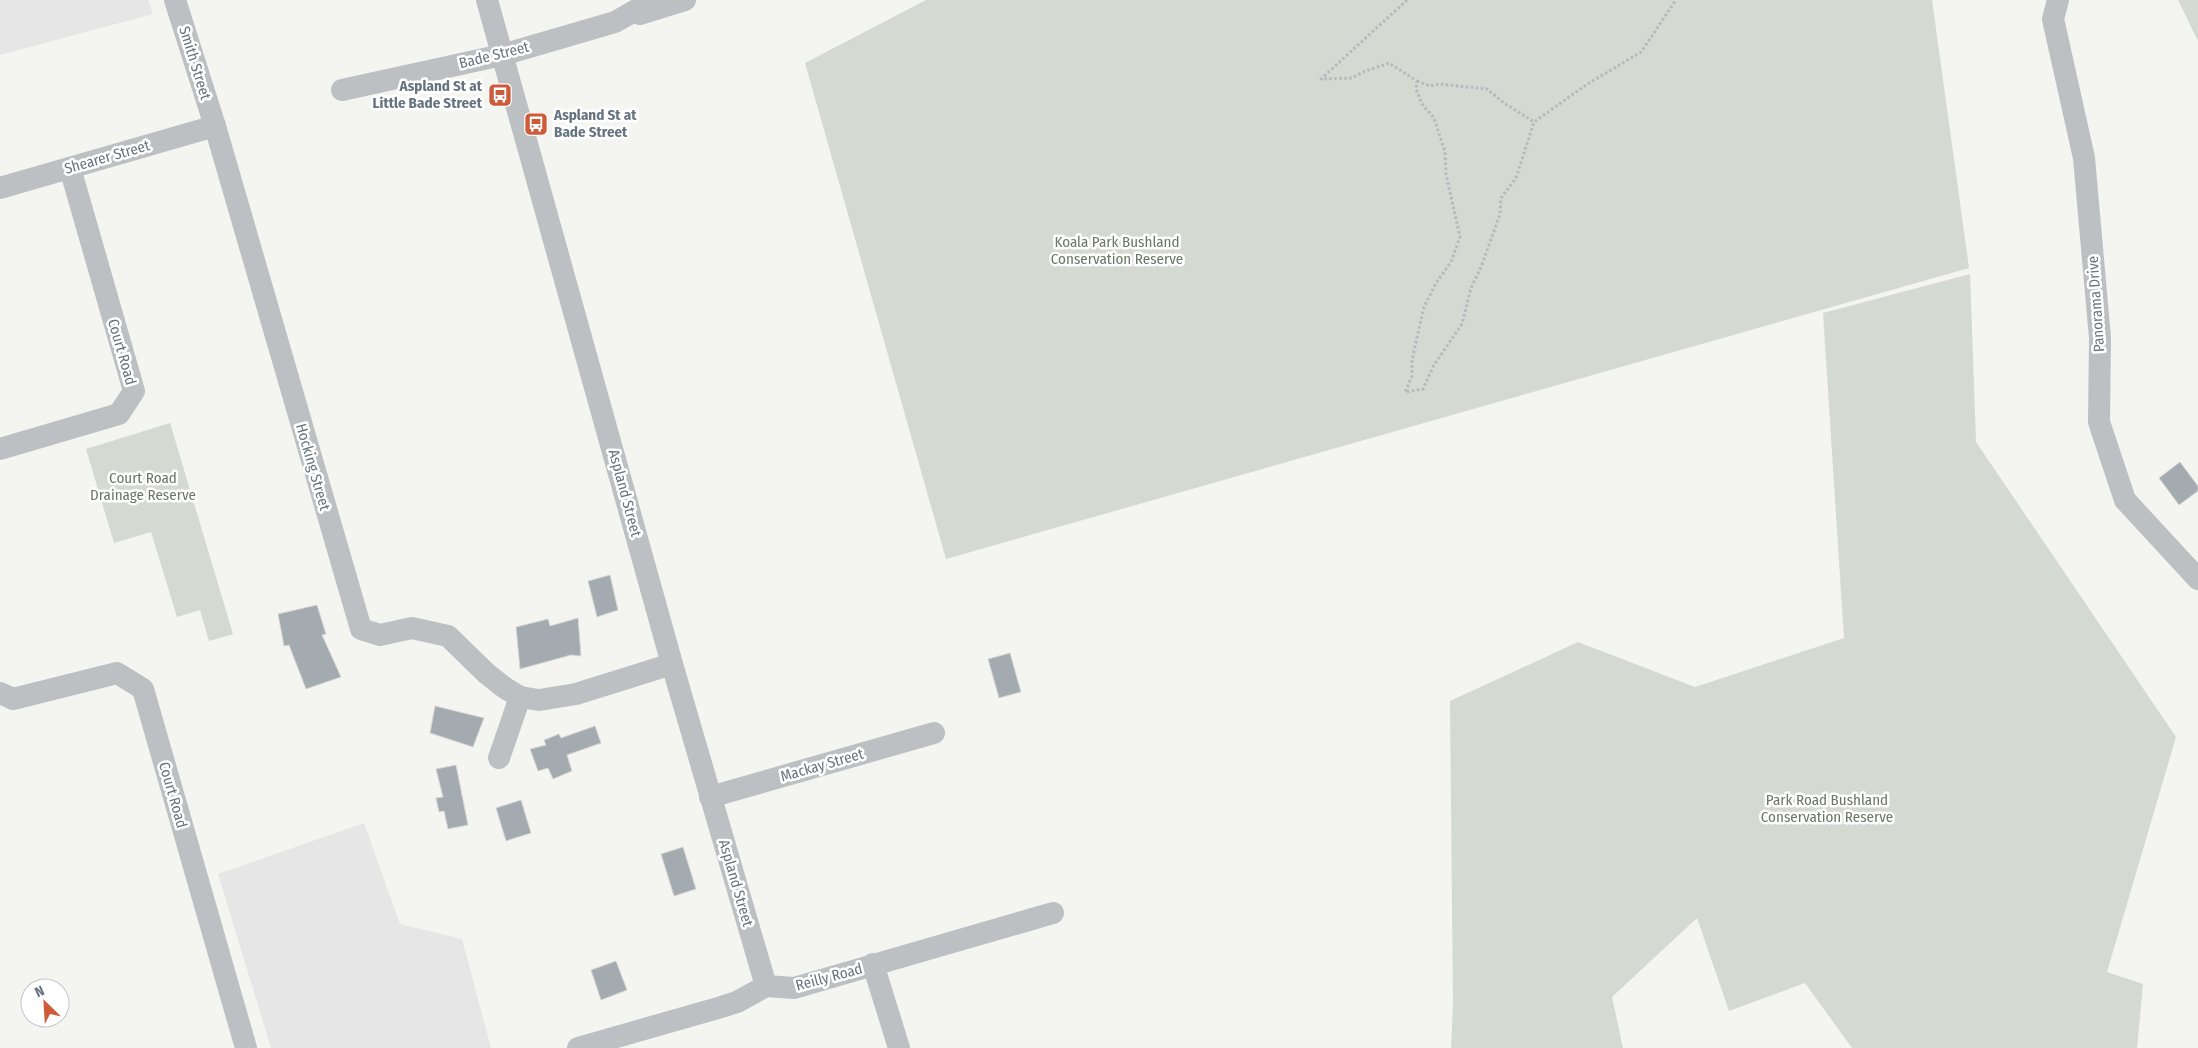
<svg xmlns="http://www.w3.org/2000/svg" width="2198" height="1048" font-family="'Fira Sans Condensed',sans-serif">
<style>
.built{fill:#e5e6e5}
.green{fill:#d4d9d1}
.building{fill:#a4abb0;stroke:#d6d6d4}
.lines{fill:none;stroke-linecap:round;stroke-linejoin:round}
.path{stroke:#b6b9bb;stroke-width:3;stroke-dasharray:2.5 2.5;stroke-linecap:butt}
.minor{stroke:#bcc0c3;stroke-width:22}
.labels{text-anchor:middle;stroke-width:5;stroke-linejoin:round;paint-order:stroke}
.street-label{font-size:15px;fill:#67747f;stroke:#fff}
.poi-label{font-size:15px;font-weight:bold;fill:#67747f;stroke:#fff;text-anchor:end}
.park-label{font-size:15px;fill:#697765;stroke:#fff}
</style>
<rect width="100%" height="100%" fill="#f4f4f1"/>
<g class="built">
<path d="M0 0H148L153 14 0 55Z"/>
<path d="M364 823 400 924 462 939 491 1048H271L218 874Z"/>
</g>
<g class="green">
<path d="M926 0H1932L1969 268 946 559 805 63Z"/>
<path d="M2178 0H2198V41Z"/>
<path d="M1970 274 1976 442 2176 737 2107 972 2143 984 2137 1048H1852L1805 983 1729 1011 1697 918 1612 997 1623 1048H1451L1453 1004 1450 701 1578 642 1695 687 1844 638 1823 313Z"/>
<path d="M170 423 233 634 209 641 200 610 177 617 151 532 114 543 86 449Z"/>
</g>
<g class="building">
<path d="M2180 462 2198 486V491L2179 505 2159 478Z"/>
<path d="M610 575 618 610 597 617 588 581Z"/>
<path d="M317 605 326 634 322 635 341 677 306 689 289 645 284 646 278 614Z"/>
<path d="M578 618 581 656 571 655 520 669 516 627 548 619 550 626Z"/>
<path d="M1010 653 1021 692 999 698 988 659Z"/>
<path d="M435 706 484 718 473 747 430 733Z"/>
<path d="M595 726 601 743 567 755 572 771 553 779 548 768 538 771 530 749 546 745 544 740 559 734 561 738Z"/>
<path d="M456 765 468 825 448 829 444 811 439 812 436 798 443 797 436 769Z"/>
<path d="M521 800 531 833 506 841 496 808Z"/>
<path d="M683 847 696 889 674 896 661 854Z"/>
<path d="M616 961 627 990 601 1000 591 970Z"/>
</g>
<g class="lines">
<g class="path">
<path d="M1407 0 1321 79 1352 78 1363 72 1389 63 1417 81 1416 89 1422 104 1434 118 1445 152 1446 174 1460 237 1451 262 1436 283 1424 307 1412 360V376L1405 392 1423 389 1434 365 1462 324 1471 288 1481 267 1500 214 1501 198 1516 178 1534 122 1586 85 1641 52 1676 0"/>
<path d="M1417 81 1430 86 1439 84 1487 89 1504 103 1534 122"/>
</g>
<g class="minor">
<path d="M175 0 215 126 361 629 380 635 412 628 448 636 486 673 505 688 520 697 539 700 576 694 672 664"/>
<path d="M487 0 672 664 766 986"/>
<path d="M2058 0 2053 19 2084 158 2100 338 2099 422 2125 500 2198 579"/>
<path d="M640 14 685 0"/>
<path d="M342 90 502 55 615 22 654 0"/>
<path d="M0 188 215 126"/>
<path d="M0 449 119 414 134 391 70 168"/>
<path d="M0 693 13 699 117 673 143 689 246 1048"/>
<path d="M499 758 520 697"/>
<path d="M710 797 934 733"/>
<path d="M873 964 899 1048"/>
<path d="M578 1048 718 1008 737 1002 766 986 794 988 1053 913"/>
</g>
</g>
<defs>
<g id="bus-square" transform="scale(1.25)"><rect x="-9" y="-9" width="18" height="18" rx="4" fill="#cd5b39" stroke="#fff"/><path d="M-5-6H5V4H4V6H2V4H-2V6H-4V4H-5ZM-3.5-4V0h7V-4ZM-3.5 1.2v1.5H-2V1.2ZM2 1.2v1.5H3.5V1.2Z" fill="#fff"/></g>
</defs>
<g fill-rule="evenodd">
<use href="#bus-square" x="500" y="95"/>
<use href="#bus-square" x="536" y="124"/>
</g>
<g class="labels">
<g class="street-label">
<text transform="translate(494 55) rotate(-14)" y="5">Bade Street</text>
<text transform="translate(195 63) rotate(73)" y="5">Smith Street</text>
<text transform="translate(107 157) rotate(-16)" y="5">Shearer Street</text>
<text transform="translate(2096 304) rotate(-94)" y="5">Panorama Drive</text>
<text transform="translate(122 352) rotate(74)" y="5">Court Road</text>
<text transform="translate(313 467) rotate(74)" y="5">Hocking Street</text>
<text transform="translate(625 493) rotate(75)" y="5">Aspland Street</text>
<text transform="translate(822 765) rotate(-16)" y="5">Mackay Street</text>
<text transform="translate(173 795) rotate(74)" y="5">Court Road</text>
<text transform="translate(736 883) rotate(74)" y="5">Aspland Street</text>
<text transform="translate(829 977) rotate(-15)" y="5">Reilly Road</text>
</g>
<g class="poi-label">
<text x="482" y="91">Aspland St at<tspan x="482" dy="17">Little Bade Street</tspan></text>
<text x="554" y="120" text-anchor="start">Aspland St at<tspan x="554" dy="17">Bade Street</tspan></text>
</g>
<g class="park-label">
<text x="1117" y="247">Koala Park Bushland<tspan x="1117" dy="17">Conservation Reserve</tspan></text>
<text x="143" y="483">Court Road<tspan x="143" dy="17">Drainage Reserve</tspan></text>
<text x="1827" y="805">Park Road Bushland<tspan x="1827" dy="17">Conservation Reserve</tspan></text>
</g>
</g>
<g transform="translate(45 1003) rotate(335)"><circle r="24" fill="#ffffff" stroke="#c2c7cc"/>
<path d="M0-4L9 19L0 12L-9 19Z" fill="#cd5b39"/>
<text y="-8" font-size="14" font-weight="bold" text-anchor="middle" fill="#67747f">N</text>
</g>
</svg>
